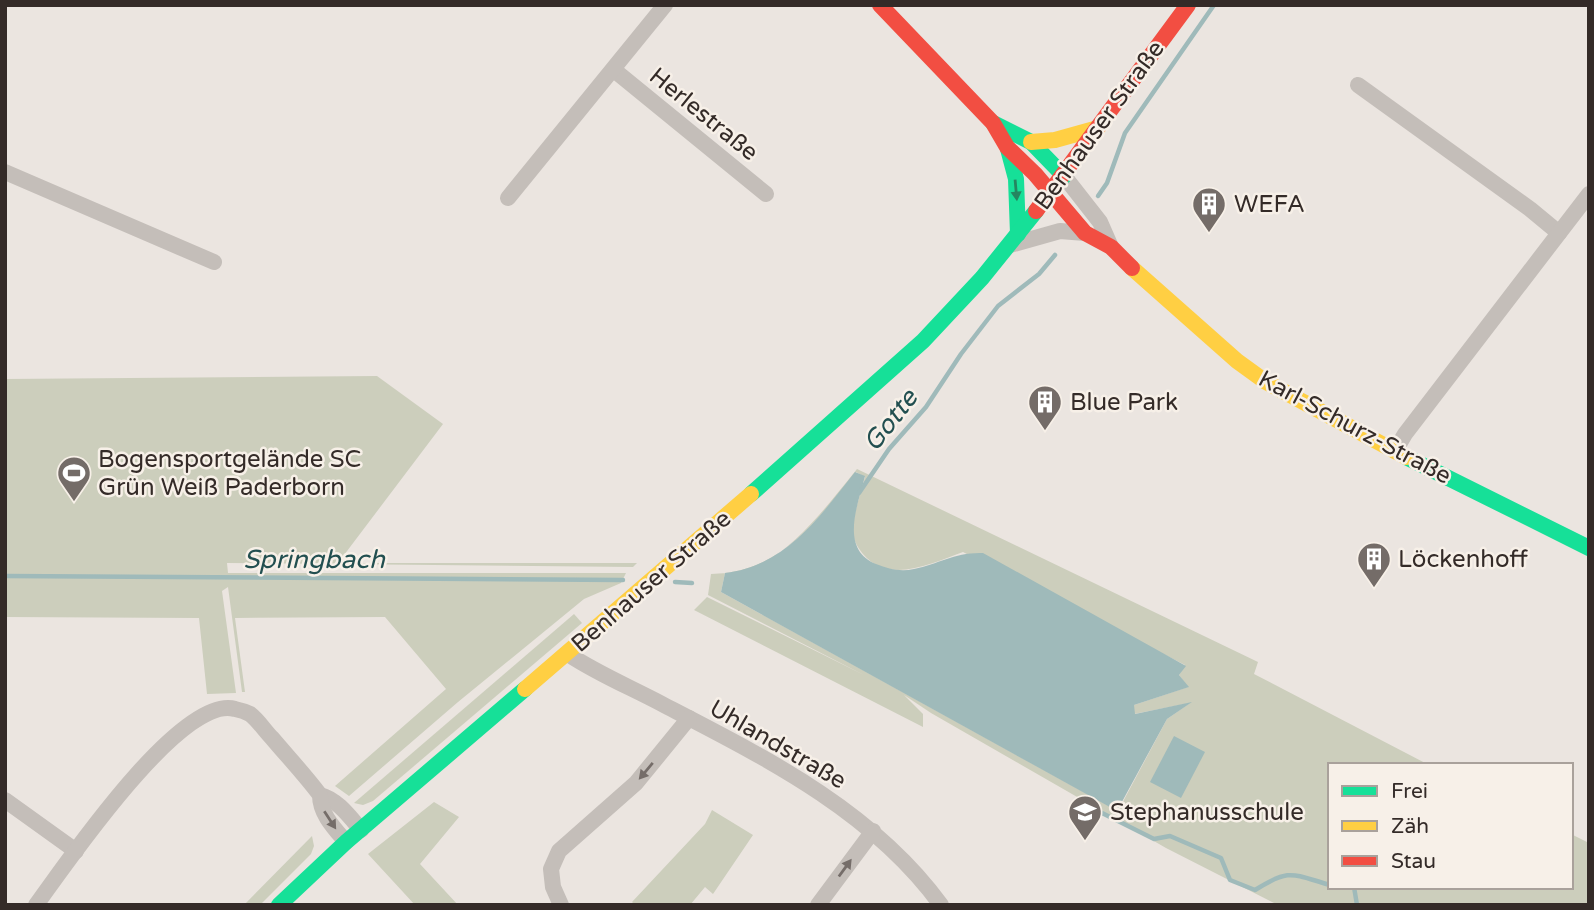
<svg xmlns="http://www.w3.org/2000/svg" width="1594" height="910" font-family="'Varela Round',sans-serif">
<style>
.green{fill:#cccebc;fill-rule:evenodd}
.water{fill:#9fbaba}
.lines{fill:none;stroke-linecap:round;stroke-linejoin:round}
.stream{stroke:#9fbaba;stroke-width:4.5}
.street{stroke:#c4beb9;stroke-width:16}
.fast{stroke:#16e098;stroke-width:16}
.slow{stroke:#ffcf43;stroke-width:16}
.jam{stroke:#f24e42;stroke-width:16}
.oneway{fill:#258660}
.oneway2{fill:#756d69}
.labels{text-anchor:middle;stroke-width:5;stroke-linejoin:round;paint-order:stroke}
.street-label{font-size:24px;fill:#342b28;stroke:#f7f0e8}
.poi-label{font-size:24px;fill:#342b28;stroke:#f7f0e8;text-anchor:start}
.water-label{font-size:26px;font-style:italic;fill:#224f50;stroke:#f7f0e8}
</style>
<rect width="100%" height="100%" fill="#ebe5e0"/>
<g class="green">
<path d="M377 376 443 424 338 563H637L633 567 227 563 228 573H626L621 583 584 599 458 702 349 796 335 786 446 689 385 617 235 618 245 692H242L228 587 222 591 236 693 207 694 199 618 5 617V379Z"/>
<path d="M857 469 1258 662 1254 674 1429 765H1330V887H1571V834L1589 843V905H1278L1166 848 931 713 904 695 923 714V727L694 610 707 597 864 675 708 595 711 574C721 573 733 573 743 571 787 561 830 502 857 469ZM856 472 865 477C861 492 855 509 853 524 852 537 855 544 863 554 889 585 932 563 963 552L1185 665 1179 675 1188 687 1134 705V714L1190 703 1167 719 1118 811 721 592 725 573C786 566 820 516 856 472Z"/>
<path d="M574 614 582 623 373 801 363 805 354 803Z"/>
<path d="M434 802 459 817 420 864 458 905H415L368 854Z"/>
<path d="M712 810 753 835 713 894 705 887 690 905H635L632 902 705 824Z"/>
<path d="M312 836 314 846 311 854 260 905H244Z"/>
</g>
<g class="water">
<path d="M855 472 865 476C858 505 839 549 876 564 889 569 900 572 914 569 939 564 955 552 983 553L1186 666 1179 675 1189 687 1134 705 1135 714 1192 702 1167 719 1117 811 721 592 725 573C786 566 820 516 855 472Z"/>
<path d="M1174 736 1205 752 1181 798 1150 782Z"/>
</g>
<g class="lines">
<g class="stream">
<path d="M1098 196 1107 183 1125 133 1214 5"/>
<path d="M859 493 889 449 926 407 961 354 998 306 1039 274 1055 255"/>
<path d="M5 576 623 580"/>
<path d="M675 582 692 583"/>
<path d="M1095 796 1098 811 1154 839 1170 836 1221 858 1230 880 1255 890C1290 868 1292 874 1330 885"/>
<path d="M1354 887 1357 905"/>
</g>
<g class="street">
<path d="M614 70 766 194"/>
<path d="M1358 85 1530 209 1559 233"/>
<path d="M5 172 214 262"/>
<path d="M1064 176 1100 222 1111 247"/>
<path d="M508 198 665 5"/>
<path d="M1010 245 1060 231 1085 233"/>
<path d="M1395 451 1405 434 1589 194"/>
<path d="M568 654C598 674 630 687 662 704 764 757 872 810 941 905"/>
<path d="M320 795C337 799 350 817 361 830"/>
<path d="M5 800 76 851"/>
<path d="M36 905C66 864 182 693 235 709 240 710 246 712 250 714 258 720 265 731 272 738 288 757 305 775 320 795 320 814 334 828 346 842"/>
<path d="M561 905 553 887 551 869 559 851 636 783 689 718"/>
<path d="M818 905 873 831"/>
</g>
<g class="fast">
<path d="M993 123 1031 142 1064 176"/>
<path d="M1008 149 1016 179 1018 234"/>
<path d="M1406 457 1589 548"/>
<path d="M751 494 923 341 982 278 1036 211"/>
<path d="M279 905 346 842 525 689"/>
</g>
<g class="slow">
<path d="M1031 142 1055 140 1098 128"/>
<path d="M1132 268 1237 361 1266 382 1406 457"/>
<path d="M525 689 751 494"/>
</g>
<g class="jam">
<path d="M880 5 993 123 1007 147 1035 174 1085 233 1111 247 1132 268"/>
<path d="M1036 211 1188 5"/>
</g>
</g>
<defs><path id="oneway-solid" d="M-6-.8H1V-3.2L6.5 0L1 3.2V.8H-6Z" transform="scale(1.75)"/></defs>
<use class="oneway" href="#oneway-solid" transform="translate(1016 190) rotate(85)"/>
<g class="oneway2">
<use href="#oneway-solid" transform="translate(646 771) rotate(130)"/>
<use href="#oneway-solid" transform="translate(330 820) rotate(57)"/>
<use href="#oneway-solid" transform="translate(845 868) rotate(-54)"/>
</g>
<defs>
<g id="building-pin" transform="scale(1.75)"><path d="M0 17L-7.5 6A9.5 9.5 0 1 1 7.5 6Z" fill="#746c68" stroke="#f7f0e8"/><path d="M-4-6H4V6H1V3H-1V6H-4ZM-2.5-4.3h1.7v1.8h-1.7ZM.8-4.3h1.7v1.8H.8ZM-2.5-1h1.7V.8h-1.7ZM.8-1h1.7V.8H.8Z" fill="#fff"/></g>
<g id="stadium-pin" transform="scale(1.75)"><path d="M0 17L-7.5 6A9.5 9.5 0 1 1 7.5 6Z" fill="#746c68" stroke="#f7f0e8"/><path d="M0-5a6.5 5 0 1 0 0 10a6.5 5 0 1 0 0-10ZM-3.5-1.8h7v3.6h-7Z" fill="#fff"/></g>
<g id="school-pin" transform="scale(1.75)"><path d="M0 17L-7.5 6A9.5 9.5 0 1 1 7.5 6Z" fill="#746c68" stroke="#f7f0e8"/><path d="M0-5L7-2L0 1L-7-2ZM-4 1L0 2.5L4 1V4Q0 6-4 4Z" fill="#fff"/></g>
</defs>
<g fill-rule="evenodd">
<use href="#building-pin" x="1209" y="204"/>
<use href="#building-pin" x="1045" y="402"/>
<use href="#stadium-pin" x="74" y="473"/>
<use href="#building-pin" x="1374" y="559"/>
<use href="#school-pin" x="1085" y="812"/>
</g>
<g class="labels">
<g class="street-label">
<text transform="translate(704 114) rotate(39)" y="8">Herlestraße</text>
<text transform="translate(1099 125) rotate(-54)" y="8">Benhauser Straße</text>
<text transform="translate(1355 427) rotate(28)" y="8">Karl-Schurz-Straße</text>
<text transform="translate(651 581) rotate(-41)" y="8">Benhauser Straße</text>
<text transform="translate(778 744) rotate(30)" y="8">Uhlandstraße</text>
</g>
<g class="poi-label">
<text x="1234" y="212">WEFA</text>
<text x="1070" y="410">Blue Park</text>
<text x="98" y="467">Bogensportgelände SC<tspan x="98" dy="28">Grün Weiß Paderborn</tspan></text>
<text x="1398" y="567">Löckenhoff</text>
<text x="1110" y="820">Stephanusschule</text>
</g>
<g class="water-label">
<text transform="translate(890 420) rotate(-52)" y="9">Gotte</text>
<text x="314" y="568">Springbach</text>
</g>
</g>
<rect width="1594" height="910" fill="none" stroke="#342b28" stroke-width="14"/>
<rect x="1328" y="763" width="245" height="126" fill="#f7f0e8" stroke="#a9a19b" stroke-width="2"/>
<rect x="1342" y="786" width="35" height="10" fill="#16e098" stroke="#a9a19b" stroke-width="2"/>
<text x="1391" y="798" font-size="21" fill="#342b28">Frei</text>
<rect x="1342" y="821" width="35" height="10" fill="#ffcf43" stroke="#a9a19b" stroke-width="2"/>
<text x="1391" y="833" font-size="21" fill="#342b28">Zäh</text>
<rect x="1342" y="856" width="35" height="10" fill="#f24e42" stroke="#a9a19b" stroke-width="2"/>
<text x="1391" y="868" font-size="21" fill="#342b28">Stau</text>
</svg>
